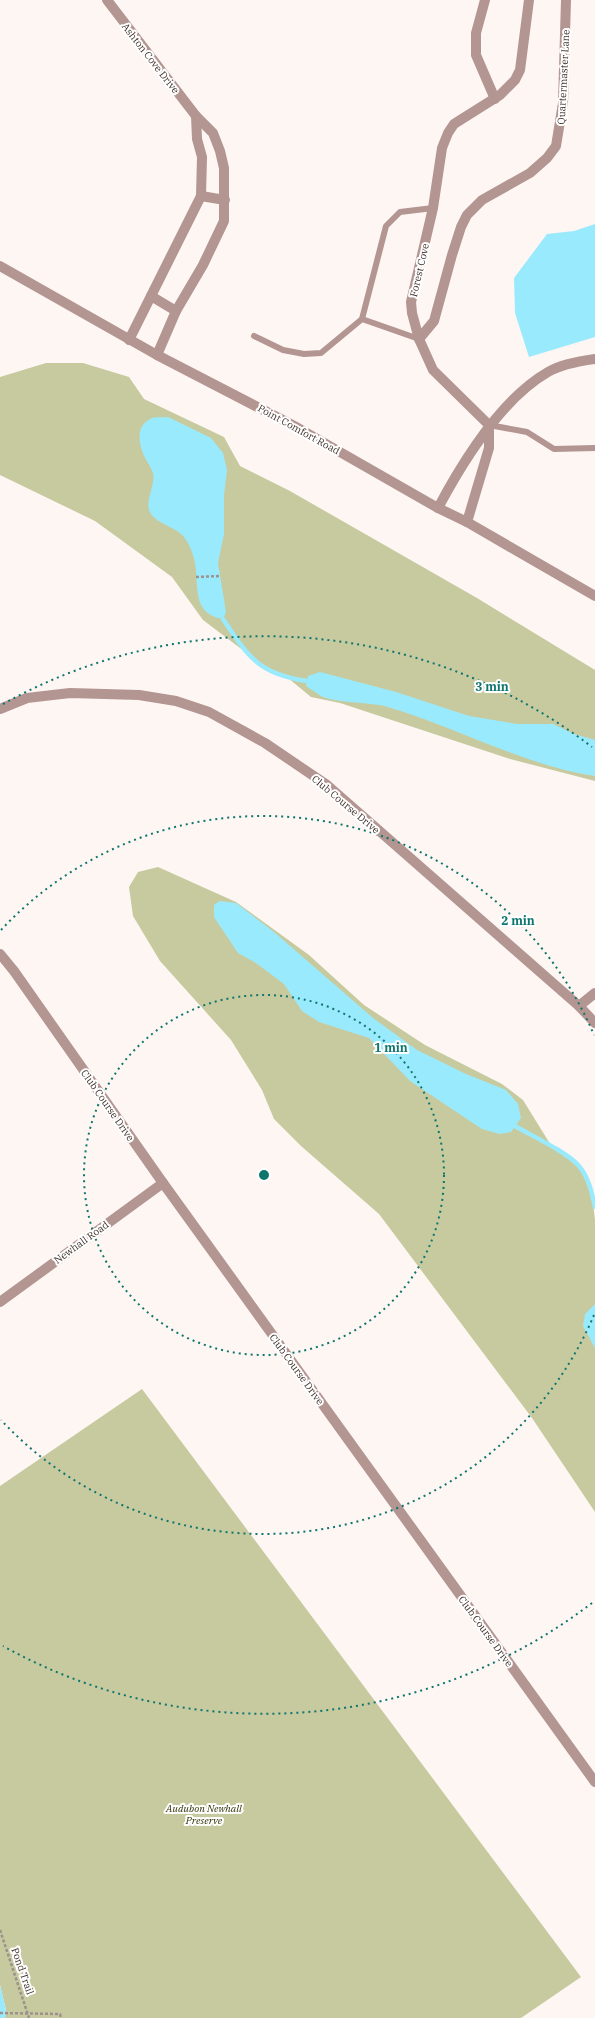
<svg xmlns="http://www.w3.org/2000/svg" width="595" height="2018" font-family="'IBM Plex Serif',serif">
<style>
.green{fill:#c7ca9f}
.water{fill:#9aeafd}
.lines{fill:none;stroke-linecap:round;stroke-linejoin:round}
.stream{stroke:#9aeafd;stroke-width:4.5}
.path{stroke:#9c918c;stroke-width:2.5;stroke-dasharray:3 2;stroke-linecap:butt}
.lane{stroke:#b39592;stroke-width:6}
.street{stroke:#b39592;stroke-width:10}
.ring{fill:none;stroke:#0f766e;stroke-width:2;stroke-dasharray:2 4}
.labels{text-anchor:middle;stroke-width:4;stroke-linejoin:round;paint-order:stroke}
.street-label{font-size:10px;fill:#3f312a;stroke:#fff}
.park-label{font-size:10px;font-style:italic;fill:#2e3000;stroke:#fff}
.centre{fill:#0f766e;stroke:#fff;stroke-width:2}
.ring-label{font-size:12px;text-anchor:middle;font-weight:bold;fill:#0f766e;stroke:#fff;stroke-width:4;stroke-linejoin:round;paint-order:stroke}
</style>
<rect width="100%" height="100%" fill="#fef6f3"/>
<g class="green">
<path d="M46 363H83L129 377 144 399 224 437 240 466 290 491 477 598 595 670V781L510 759 340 703 311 697 288 678 261 667 244 651 203 620 172 577 95 521 0 475V377Z"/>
<path d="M158 867 236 902 309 955 364 1005 425 1045 502 1084 523 1100 552 1147 579 1166 591 1187 595 1220V1512L532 1418 379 1214 301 1146 274 1119 262 1090 231 1040 160 961 133 916 129 887 138 872Z"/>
<path d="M142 1389 581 1977 521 2018H5L6 2010 0 1985V1486Z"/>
</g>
<g class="water">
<path d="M595 224V337L529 357 515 313 514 278 547 234 574 231Z"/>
<path d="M168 417 211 438 223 453 227 470 224 495V534L218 563 226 612 223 619C192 614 199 588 195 563 194 557 191 549 188 543 181 527 161 527 151 514 143 503 156 486 153 473 151 467 147 462 144 456 139 444 135 427 150 419 155 416 163 418 168 417Z"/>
<path d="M320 672 396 692 469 716 517 724H553L574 734 595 740V776C521 765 456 726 384 706 367 702 335 703 321 696 316 693 311 689 306 686L308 676Z"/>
<path d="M220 901 236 903 274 932 373 1018 417 1050 466 1074 506 1090 518 1104 521 1118 511 1132 500 1134 482 1129 410 1081 369 1038 319 1022 302 1011 284 984 256 963 238 953 214 917V905Z"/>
<path d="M595 1304V1348L583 1326 585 1314Z"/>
<path d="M0 1985 6 2010 5 2018H0Z"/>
</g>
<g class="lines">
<g class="stream">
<path d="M223 619C249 658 259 674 307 681"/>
<path d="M515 1126C532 1136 567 1152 579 1166 589 1178 592 1193 595 1207"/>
</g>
<g class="path">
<path d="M196 577 220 576"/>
<path d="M0 1930 29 2018"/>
<path d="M0 2013 60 2014 61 2018"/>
</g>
<g class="lane">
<path d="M362 319 386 226 400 212 433 208"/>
<path d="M254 336 283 350 304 354 321 353 362 319 419 339"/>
<path d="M489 425 527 432 554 449 595 448"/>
</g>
<g class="street">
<path d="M107 0 196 116 213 133 220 151 224 168V221L203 265 176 311 157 355"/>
<path d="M485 0 476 33V55L495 99"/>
<path d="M201 196 225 200"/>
<path d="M0 266 157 355 298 428 438 508 467 522 595 596"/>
<path d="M151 296 176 311"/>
<path d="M419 339 434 321 452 255 461 227 467 215 482 200 530 173 547 158 556 146 563 103 566 0"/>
<path d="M129 340 201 196 202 157 197 139 196 116"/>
<path d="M489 425 433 370 419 339 412 313 411 302 433 208 442 148 448 133 454 124 500 95 515 80 520 70 529 0"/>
<path d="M438 508C463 461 501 399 548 372 562 364 580 361 595 359"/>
<path d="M467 522 489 448V425"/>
<path d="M0 709 27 698 70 693 139 695 176 701 209 712 265 743 327 785 579 1006 595 1023"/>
<path d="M0 954 14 971 163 1183 595 1782"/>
<path d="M579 1006 595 993"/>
<path d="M0 1302 163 1183"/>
</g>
</g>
<g class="ring">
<circle cx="264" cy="1175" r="180"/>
<path d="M594 1315A359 359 0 0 1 1 1420M1 930A359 359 0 0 1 594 1035"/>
<path d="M592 1603A539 539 0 0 1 3 1646M3 704A539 539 0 0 1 592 747"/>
</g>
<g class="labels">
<g class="street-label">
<text transform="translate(151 58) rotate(52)" y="4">Ashton Cove Drive</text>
<text transform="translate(563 77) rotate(-87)" y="4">Quartermaster Lane</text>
<text transform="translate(419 270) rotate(-77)" y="4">Forest Cove</text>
<text transform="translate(299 429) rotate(29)" y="4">Point Comfort Road</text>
<text transform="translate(346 804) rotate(40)" y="4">Club Course Drive</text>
<text transform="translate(108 1105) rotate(55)" y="4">Club Course Drive</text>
<text transform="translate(81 1242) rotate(-36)" y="4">Newhall Road</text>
<text transform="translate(297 1369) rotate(54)" y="4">Club Course Drive</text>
<text transform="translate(486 1631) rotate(54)" y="4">Club Course Drive</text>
<text transform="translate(23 1971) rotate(71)" y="4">Pond Trail</text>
</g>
<g class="park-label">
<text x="204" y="1812">Audubon Newhall<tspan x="204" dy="12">Preserve</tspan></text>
</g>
</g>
<circle cx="264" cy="1175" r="6" class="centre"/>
<g class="ring-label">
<text x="492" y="691">3 min</text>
<text x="518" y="925">2 min</text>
<text x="391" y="1052">1 min</text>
</g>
</svg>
